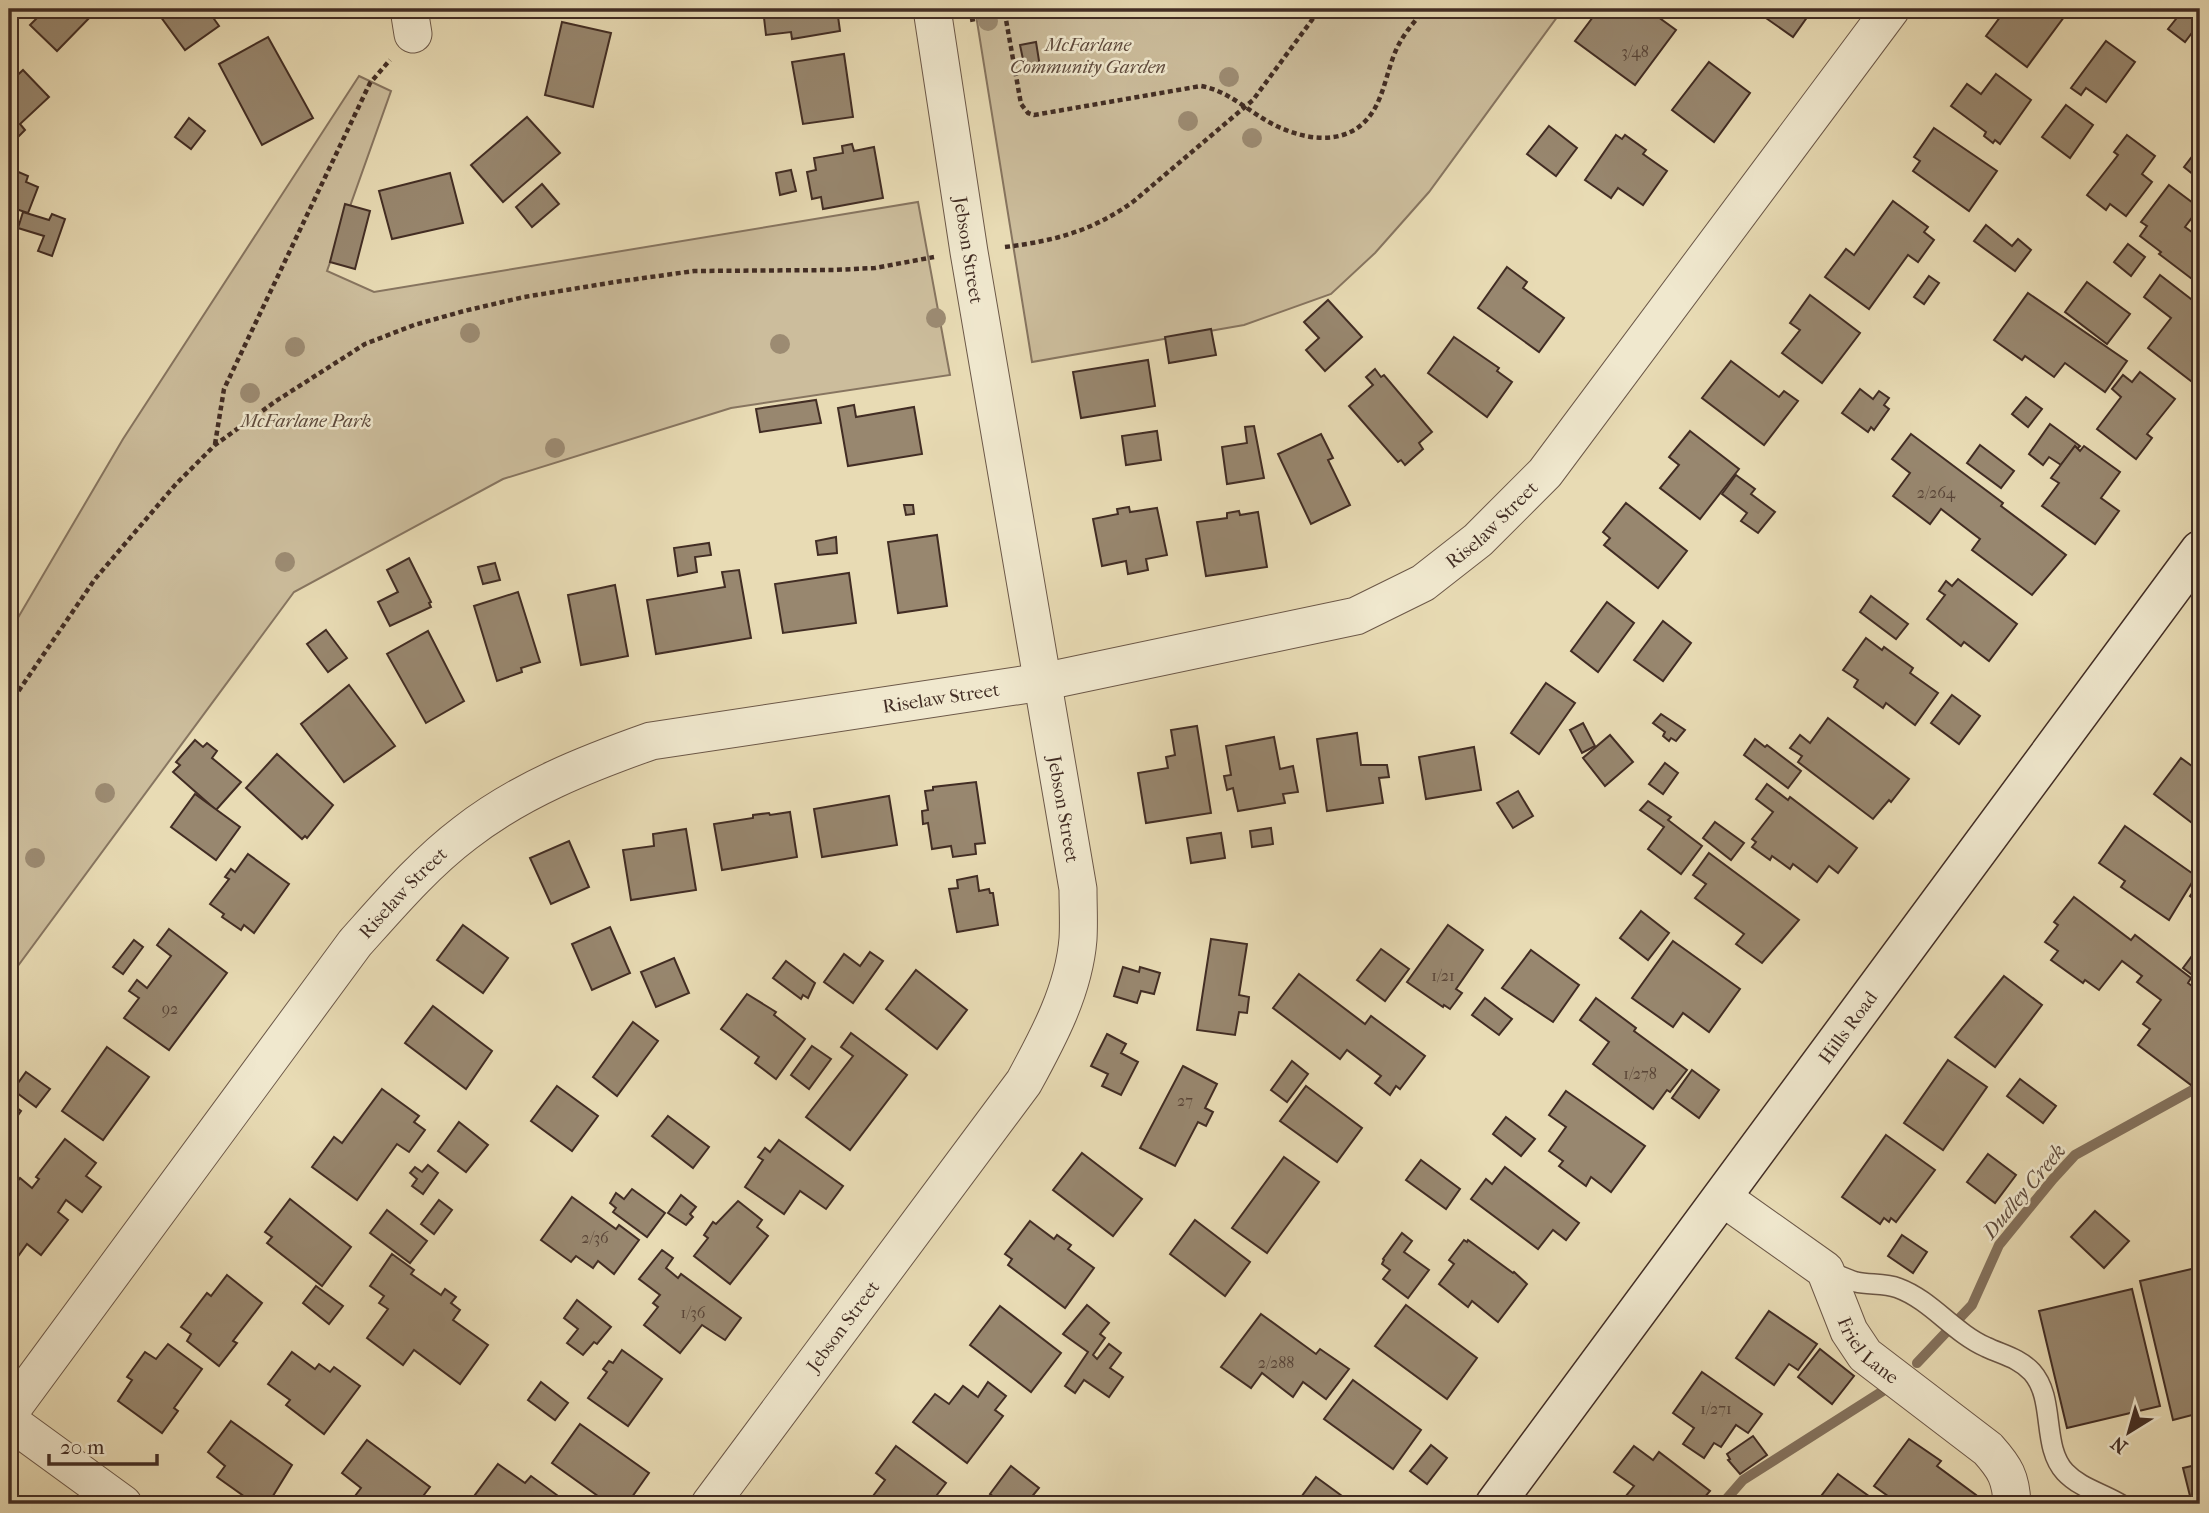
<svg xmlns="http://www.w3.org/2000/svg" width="2209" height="1513" font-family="'IM FELL French Canon',serif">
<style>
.green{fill:#ccbd9c;stroke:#877560;stroke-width:2}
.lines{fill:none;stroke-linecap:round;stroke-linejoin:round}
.stream{stroke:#84725d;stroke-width:10}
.building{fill:#98876f;stroke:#422d24;stroke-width:2}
.service-casing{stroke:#6c5848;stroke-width:22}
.minor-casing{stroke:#6c5848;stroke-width:39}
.secondary-casing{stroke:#422d24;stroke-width:41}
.path{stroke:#422d24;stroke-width:4.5;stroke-dasharray:5 3.5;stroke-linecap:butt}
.service{stroke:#f0e8ce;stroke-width:19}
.minor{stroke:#f0e8ce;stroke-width:37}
.secondary{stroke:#f0e8ce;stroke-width:38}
.tree{fill:#9c8b72}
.labels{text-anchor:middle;stroke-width:5;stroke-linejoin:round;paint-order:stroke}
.number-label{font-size:16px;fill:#584437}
.park-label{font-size:19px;font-style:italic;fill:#5e4a3c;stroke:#f0e8ce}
.street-label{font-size:19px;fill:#422d24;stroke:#f0e8ce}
.water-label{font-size:21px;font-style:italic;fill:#5e4a3c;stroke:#f0e8ce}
</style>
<rect width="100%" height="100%" fill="#e8dbb4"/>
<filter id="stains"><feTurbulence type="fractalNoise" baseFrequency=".00286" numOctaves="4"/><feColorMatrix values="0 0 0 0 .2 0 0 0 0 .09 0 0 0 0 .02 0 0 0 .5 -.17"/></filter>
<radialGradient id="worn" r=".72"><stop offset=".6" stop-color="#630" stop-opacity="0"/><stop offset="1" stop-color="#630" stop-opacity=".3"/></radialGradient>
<g class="green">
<path d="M975 9H1563L1429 192 1375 253 1331 294 1244 325 1032 362Z"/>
<path d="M359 76 391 91 327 271 374 292 918 202 950 375 731 408 503 479 294 592 9 978V633L123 439Z"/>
</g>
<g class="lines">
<g class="stream">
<path d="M1917 1363 1972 1305 1999 1245 2053 1179 2075 1155 2200 1086"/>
<path d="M1722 1504 1743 1480 1886 1389"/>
</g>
</g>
<g class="building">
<path d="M46 9H96L97 10 57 51 30 25Z"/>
<path d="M155 9H207L219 26 185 50Z"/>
<path d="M707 9H737L708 14Z"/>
<path d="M763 9H837L840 31 792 39 791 32 766 35Z"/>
<path d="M1599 9H1647L1676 30 1635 85 1575 41Z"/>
<path d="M1753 9H1813L1793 37Z"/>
<path d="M1996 9H2061L2067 13 2027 67 1986 36 2003 13Z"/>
<path d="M2184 9H2197L2200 11V22L2185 42 2168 29Z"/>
<path d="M562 22 611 33 593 107 545 95Z"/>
<path d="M268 37 313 118 262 145 219 64Z"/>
<path d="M2106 41 2135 62 2106 102 2086 88 2081 95 2071 88Z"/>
<path d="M1036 42 1040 67 1025 69 1020 45Z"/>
<path d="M844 54 853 117 803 124 792 62Z"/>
<path d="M1709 62 1750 93 1714 142 1672 110Z"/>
<path d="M23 70 49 97 20 124 25 130 16 139 12 135 9 138V83Z"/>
<path d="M1996 74 2031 100 2000 144 1995 140 1993 143 1984 136 1986 132 1951 106 1967 84 1981 94Z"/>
<path d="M2066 105 2093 125 2070 158 2042 137Z"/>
<path d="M527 117 560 153 503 202 471 165Z"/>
<path d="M189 118 205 131 191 149 175 137Z"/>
<path d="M1549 126 1577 148 1556 176 1527 154Z"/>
<path d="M1934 128 1997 171 1969 211 1913 171 1920 161 1914 157Z"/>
<path d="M1616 135 1622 139 1625 135 1646 150 1643 154 1667 171 1643 205 1618 188 1611 198 1585 180Z"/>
<path d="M2127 135 2155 156 2142 174 2152 182 2126 216 2110 204 2106 210 2087 195 2118 155 2114 152Z"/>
<path d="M852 144 854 151 874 147 883 198 823 209 821 197 812 199 807 172 816 170 814 158 843 153 842 146Z"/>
<path d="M2197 150 2200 153V180L2184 167Z"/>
<path d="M9 168 28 176 26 182 38 187 28 213 16 209 9 228Z"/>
<path d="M791 170 796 191 780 195 776 173Z"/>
<path d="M450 173 463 223 392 239 379 191Z"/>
<path d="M542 184 559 204 532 227 516 207Z"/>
<path d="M2169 185 2197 206 2194 210 2196 212 2185 227 2200 238V280L2195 276 2192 279 2159 254 2161 252 2140 236 2147 226 2141 222Z"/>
<path d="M1893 201 1928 227 1924 232 1934 240 1918 262 1908 255 1869 309 1825 277 1846 249 1854 255Z"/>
<path d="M345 204 370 211 355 269 330 262Z"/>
<path d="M23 212 49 220 52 214 65 219 52 256 38 251 44 236 18 228Z"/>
<path d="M1986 225 2012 246 2018 239 2031 250 2015 271 1974 241Z"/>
<path d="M2128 244 2145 257 2131 276 2114 262Z"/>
<path d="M1507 267 1527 282 1523 288 1564 318 1539 352 1478 308Z"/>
<path d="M2160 275 2200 306V388L2148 348 2171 318 2144 297Z"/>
<path d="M1929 276 1939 283 1924 304 1914 297Z"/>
<path d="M2087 282 2130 314 2107 344 2065 312Z"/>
<path d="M2028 293 2127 361 2105 392 2065 363 2054 377 2025 356 2022 360 1994 340Z"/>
<path d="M1810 295 1860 333 1822 383 1782 353 1800 330 1790 323Z"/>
<path d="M1328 300 1362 337 1325 371 1306 350 1319 338 1304 322Z"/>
<path d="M1211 329 1216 355 1169 363 1165 337Z"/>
<path d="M1454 337 1499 368 1497 371 1512 382 1487 417 1428 373Z"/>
<path d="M1148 360 1155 406 1081 418 1073 372Z"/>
<path d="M1731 361 1779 397 1784 391 1798 401 1764 445 1702 398Z"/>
<path d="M1375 369 1381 377 1384 375 1432 432 1419 443 1423 449 1405 465 1401 460 1398 462 1349 406 1373 385 1366 377Z"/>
<path d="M2140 372 2175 399 2147 434 2152 438 2136 459 2097 429 2121 397 2112 389 2123 375 2132 382Z"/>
<path d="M1860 389 1873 399 1879 391 1889 398 1884 405 1889 409 1874 430 1871 427 1868 432 1842 413Z"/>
<path d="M2026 397 2042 409 2028 427 2012 414Z"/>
<path d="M816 400 821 423 760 432 756 409Z"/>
<path d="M854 405 856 417 914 407 922 454 848 466 838 408Z"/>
<path d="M2050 424 2080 446 2077 449 2075 446 2061 465 2049 457 2043 465 2029 454Z"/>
<path d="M1254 426 1264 478 1227 484 1222 447 1247 443 1245 427Z"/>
<path d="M1157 431 1161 460 1126 465 1122 436Z"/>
<path d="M1690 431 1739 469 1700 519 1660 488 1679 465 1669 457Z"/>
<path d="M1321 434 1333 458 1328 460 1350 505 1311 524 1278 454Z"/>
<path d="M1911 434 2003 503 2001 506 2066 555 2032 595 1972 550 1980 539 1941 509 1930 524 1893 496 1910 473 1892 459Z"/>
<path d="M1980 445 2014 471 2001 488 1967 463Z"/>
<path d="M2075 446 2080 451 2084 446 2120 472 2101 498 2119 511 2095 544 2042 506 2059 483 2051 478Z"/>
<path d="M1736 475 1755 489 1751 494 1775 512 1758 533 1741 521 1747 513 1722 494Z"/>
<path d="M1626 503 1687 551 1658 588 1604 545 1610 538 1603 532Z"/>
<path d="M904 505H913L914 514 906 515Z"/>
<path d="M1129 507 1130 512 1157 508 1167 555 1146 559 1148 570 1128 574 1126 561 1102 566 1093 519 1118 514 1117 509Z"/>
<path d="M1239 511 1240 515 1258 512 1267 567 1206 576 1197 522 1227 518V513Z"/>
<path d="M937 535 947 606 898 613 888 542Z"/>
<path d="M836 537 837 553 818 555 816 541Z"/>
<path d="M709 543 711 555 695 557 697 572 678 576 674 548Z"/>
<path d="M409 558 431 602 429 603 431 607 390 626 378 602 398 592 387 570Z"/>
<path d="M495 563 500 580 483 584 478 567Z"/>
<path d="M739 570 751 638 656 654 647 600 725 587 722 572Z"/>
<path d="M849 573 856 623 783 633 775 584Z"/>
<path d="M1958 579 2017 624 1989 661 1964 642 1961 646 1927 619 1945 595 1939 591 1946 581 1952 586Z"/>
<path d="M615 585 628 656 581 665 568 595Z"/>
<path d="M518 592 540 662 521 668 522 672 497 681 474 606Z"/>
<path d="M1871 596 1908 624 1896 639 1860 612Z"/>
<path d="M1607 602 1634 623 1598 672 1571 651Z"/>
<path d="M1663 621 1691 643 1663 681 1634 660Z"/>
<path d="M326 630 347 658 328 672 307 644Z"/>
<path d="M428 631 464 701 426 723 387 654Z"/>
<path d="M1866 638 1882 650 1884 647 1913 668 1910 673 1938 693 1915 725 1886 703 1883 708 1854 687 1858 680 1843 670Z"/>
<path d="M1546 683 1575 703 1539 754 1511 733Z"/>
<path d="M349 685 395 746 344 782 301 724Z"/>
<path d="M1952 695 1980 716 1959 744 1931 723Z"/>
<path d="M1661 714 1685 730 1676 741 1671 738 1669 741 1663 736 1665 732 1653 723Z"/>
<path d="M1828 718 1909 779 1891 802 1889 800 1873 819 1798 762 1802 756 1790 748 1800 735 1810 743Z"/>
<path d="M1583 723 1595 746 1582 753 1570 730Z"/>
<path d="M1197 726 1211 813 1146 823 1138 773 1168 768 1166 757 1175 755 1171 730Z"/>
<path d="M1357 733 1361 765H1387L1389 777 1379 778 1383 803 1327 811 1317 739Z"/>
<path d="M1610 735 1633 762 1605 786 1583 758Z"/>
<path d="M1274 737 1280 769 1293 766 1298 792 1283 794 1285 803 1238 811 1233 788 1227 790 1224 776 1231 775 1226 746Z"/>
<path d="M1755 739 1765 747 1767 745 1801 771 1788 788 1744 755Z"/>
<path d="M195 740 203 747 207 743 217 751 212 758 241 782 216 810 173 772 180 765 176 762Z"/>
<path d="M1474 747 1481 790 1426 799 1419 757Z"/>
<path d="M277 754 333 805 307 838 305 836 302 839 246 788Z"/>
<path d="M2181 758 2200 772V829L2154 794Z"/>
<path d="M1665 763 1678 773 1663 794 1649 784Z"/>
<path d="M976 782 985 843 975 844 976 854 953 857 951 846 932 849 928 823 923 824 922 811 928 810 925 791 933 790V787Z"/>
<path d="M1767 784 1788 800 1790 797 1857 848 1838 873 1829 866 1817 882 1793 864 1790 869 1772 856 1770 860 1752 847 1756 842 1752 839 1773 812 1756 799Z"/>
<path d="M1518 791 1533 816 1513 828 1497 803Z"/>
<path d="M195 794 240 827 216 860 171 827Z"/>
<path d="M889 796 897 845 822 857 814 809Z"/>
<path d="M1648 801 1671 817 1668 820 1702 846 1681 874 1648 849 1664 827 1640 810Z"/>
<path d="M790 812 797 857 722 870 714 824 753 818V815L769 813 770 815Z"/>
<path d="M1715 822 1744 843 1731 860 1703 838Z"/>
<path d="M2125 826 2196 876 2169 920 2121 887 2125 881 2099 863Z"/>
<path d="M1271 828 1273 844 1252 847 1250 831Z"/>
<path d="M686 829 696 890 631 900 623 850 654 846 653 834Z"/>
<path d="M1221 833 1225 858 1191 863 1187 838Z"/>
<path d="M569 841 589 887 551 904 530 858Z"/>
<path d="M1709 853 1799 920 1762 963 1736 944 1744 934 1695 898 1706 884 1693 875Z"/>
<path d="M248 854 289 884 254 933 244 925 241 930 222 917 224 914 210 904 229 879 225 877 231 869 235 872Z"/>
<path d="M977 876 979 891 989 889 990 893H993L998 925 957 932 949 889 958 888 957 880Z"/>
<path d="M2200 882V904L2190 896Z"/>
<path d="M2074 897 2131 940 2135 935 2191 978 2188 983 2200 992V1073L2191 1085 2138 1045 2150 1029 2143 1024 2161 1000 2137 982 2142 976 2122 961 2099 990 2085 980 2083 983 2051 960 2058 951 2045 942 2058 925 2054 922Z"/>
<path d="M1641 911 1669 933 1648 960 1620 938Z"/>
<path d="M463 925 508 958 483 993 437 960Z"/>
<path d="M1448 925 1483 950 1456 989 1462 993 1450 1009 1444 1005 1443 1007 1407 982Z"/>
<path d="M610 927 630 973 592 990 572 944Z"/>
<path d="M169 929 227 973 169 1050 124 1018 139 998 129 991 137 980 147 988 171 956 157 945Z"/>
<path d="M1211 939 1247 944 1239 995 1249 997 1247 1013 1239 1012 1235 1035 1197 1030Z"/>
<path d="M134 940 143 947 123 974 113 967Z"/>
<path d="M1673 941 1740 989 1709 1032 1683 1013 1673 1027 1632 998Z"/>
<path d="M2200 945V981L2183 968Z"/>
<path d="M1381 949 1409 969 1385 1001 1357 980Z"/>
<path d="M1531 950 1579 985 1553 1022 1502 988Z"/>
<path d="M870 952 883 961 853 1003 824 982 844 954 860 966Z"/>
<path d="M674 958 689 993 656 1007 641 972Z"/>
<path d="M786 961 815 983 808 998 803 995 801 999 773 978Z"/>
<path d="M1123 967 1139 972 1140 967 1160 973 1154 994 1141 991 1137 1003 1114 996Z"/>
<path d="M916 970 967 1010 937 1049 886 1009Z"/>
<path d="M1299 974 1365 1024 1371 1016 1425 1056 1400 1089 1396 1086 1390 1095 1375 1083 1381 1076 1347 1050 1340 1059 1273 1008Z"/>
<path d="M2004 976 2042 1005 1995 1067 1955 1037Z"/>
<path d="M747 994 776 1012 774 1015 805 1039 776 1079 755 1063 759 1057 721 1029Z"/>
<path d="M1485 998 1512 1019 1499 1035 1472 1015Z"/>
<path d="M1596 998 1636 1028 1634 1031 1687 1070 1670 1092 1667 1090 1653 1109 1593 1064 1609 1042 1580 1020Z"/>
<path d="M433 1006 492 1051 466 1089 405 1043Z"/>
<path d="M633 1022 658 1041 617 1096 593 1077Z"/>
<path d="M851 1033 907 1075 850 1150 806 1117 853 1056 841 1047Z"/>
<path d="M1107 1034 1126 1044 1121 1053 1138 1062 1121 1095 1102 1086 1108 1074 1091 1066Z"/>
<path d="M812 1046 831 1059 809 1089 791 1075Z"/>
<path d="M107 1047 149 1077 103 1140 62 1111Z"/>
<path d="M1948 1060 1987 1087 1943 1150 1904 1123Z"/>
<path d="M1292 1061 1308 1074 1287 1102 1271 1090Z"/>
<path d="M1183 1066 1217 1084 1205 1108 1213 1112 1206 1126 1198 1122 1175 1166 1140 1148Z"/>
<path d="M1692 1070 1719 1090 1699 1118 1672 1098Z"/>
<path d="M26 1072 50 1089 36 1107 13 1090Z"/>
<path d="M2020 1079 2056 1106 2043 1123 2007 1096Z"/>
<path d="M557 1086 598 1116 572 1151 531 1121Z"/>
<path d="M1306 1086 1362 1128 1337 1162 1280 1121Z"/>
<path d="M382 1089 419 1116 414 1122 425 1130 409 1152 397 1144 357 1200 312 1167 334 1137 342 1143Z"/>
<path d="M1566 1091 1645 1146 1611 1192 1591 1177 1586 1186 1559 1166 1563 1161 1549 1151 1566 1127 1549 1115Z"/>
<path d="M9 1102 21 1111 10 1127 16 1131 9 1141Z"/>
<path d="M668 1116 709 1147 693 1168 652 1136Z"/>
<path d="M1506 1117 1535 1139 1521 1156 1493 1134Z"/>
<path d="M459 1122 488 1145 466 1172 438 1151Z"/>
<path d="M1886 1135 1935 1170 1896 1222 1891 1218 1889 1222 1884 1218 1880 1224 1842 1197Z"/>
<path d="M65 1139 96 1163 86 1176 101 1187 82 1212 66 1200 58 1212 68 1220 41 1255 27 1244 9 1269V1193L20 1178 32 1188 39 1179 36 1177Z"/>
<path d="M779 1140 843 1186 826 1209 800 1191 784 1214 745 1187 763 1160 758 1157 765 1148 770 1152Z"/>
<path d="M1082 1153 1142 1199 1113 1236 1053 1190Z"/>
<path d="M1988 1154 2016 1175 1995 1203 1967 1182Z"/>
<path d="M1284 1157 1319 1182 1267 1253 1232 1228Z"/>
<path d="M1421 1160 1460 1189 1446 1209 1406 1180Z"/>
<path d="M428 1165 438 1173 423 1194 412 1186 417 1179 410 1173 415 1167 422 1172Z"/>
<path d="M1505 1167 1579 1223 1566 1240 1553 1230 1538 1249 1471 1199 1486 1179 1492 1184Z"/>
<path d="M632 1189 665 1213 647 1237 613 1212 616 1208 610 1203 616 1193 624 1199Z"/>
<path d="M681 1195 696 1207 690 1214 693 1217 686 1225 668 1213Z"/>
<path d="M572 1197 616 1229 619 1225 639 1240 614 1274 598 1261 593 1268 576 1256 571 1262 541 1240Z"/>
<path d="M290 1199 351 1247 322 1286 267 1243 272 1237 265 1232Z"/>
<path d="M439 1200 452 1210 434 1234 421 1224Z"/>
<path d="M738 1201 762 1220 757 1227 768 1236 730 1284 694 1256 708 1238 704 1235 713 1222 716 1224Z"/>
<path d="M387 1210 427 1241 410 1263 370 1233Z"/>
<path d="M2095 1211 2129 1241 2104 1268 2071 1237Z"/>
<path d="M1195 1220 1250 1262 1225 1296 1170 1254Z"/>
<path d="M1030 1221 1054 1239 1057 1235 1071 1245 1068 1249 1094 1268 1065 1308 1008 1265 1012 1259 1005 1254Z"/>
<path d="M1402 1233 1412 1241 1404 1252 1429 1270 1408 1298 1383 1279 1390 1270 1382 1264 1384 1260 1383 1259Z"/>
<path d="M1902 1235 1927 1252 1913 1273 1888 1256Z"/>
<path d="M1464 1240 1467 1242 1468 1240 1513 1273 1514 1272 1527 1284 1498 1322 1472 1301 1468 1307 1439 1284 1454 1264 1449 1260Z"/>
<path d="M662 1250 673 1258 666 1268 678 1278 681 1274 741 1318 725 1340 702 1325 680 1353 644 1325 658 1307 653 1303 660 1295 639 1279Z"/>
<path d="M392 1254 414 1270 411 1274 441 1295 445 1289 456 1297 451 1303 460 1310 453 1320 488 1345 460 1384 414 1350 403 1365 367 1338 388 1309 379 1303 384 1296 370 1286Z"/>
<path d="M2200 1267V1413L2173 1420 2140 1281Z"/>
<path d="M227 1275 262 1303 233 1341 237 1343 219 1366 187 1341 191 1334 181 1327 207 1293 211 1296Z"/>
<path d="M316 1286 343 1306 329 1324 303 1303Z"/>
<path d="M2132 1289 2160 1406 2067 1428 2039 1311Z"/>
<path d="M577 1300 611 1327 597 1344 594 1342 583 1355 567 1343 578 1329 564 1318Z"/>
<path d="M1087 1305 1109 1323 1100 1334 1105 1338 1093 1355 1097 1359 1109 1344 1121 1353 1110 1368 1123 1377 1109 1397 1084 1380 1075 1393 1065 1386 1088 1352 1063 1334Z"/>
<path d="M1406 1305 1477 1358 1447 1399 1375 1346Z"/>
<path d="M1000 1306 1061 1353 1031 1392 970 1345Z"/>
<path d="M1769 1311 1817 1344 1798 1370 1789 1364 1774 1385 1736 1358Z"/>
<path d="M1261 1314 1316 1354 1320 1349 1349 1369 1326 1399 1303 1382 1293 1397 1262 1373 1251 1388 1221 1367Z"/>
<path d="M168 1344 202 1369 174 1408 178 1411 162 1433 118 1401 132 1380 127 1377 145 1352 156 1359Z"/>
<path d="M1820 1349 1854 1376 1832 1404 1798 1377Z"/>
<path d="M622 1350 662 1379 628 1426 588 1398 607 1372 603 1369 609 1361 613 1363Z"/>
<path d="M292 1352 315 1369 319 1364 330 1372 334 1367 360 1386 324 1434 286 1405 290 1400 268 1384Z"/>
<path d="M1702 1372 1762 1414 1748 1433 1736 1425 1721 1447 1714 1443 1704 1458 1683 1444 1694 1428 1673 1413Z"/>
<path d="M1353 1380 1421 1430 1393 1469 1324 1419Z"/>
<path d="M541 1382 568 1403 555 1420 528 1400Z"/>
<path d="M988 1382 1006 1396 995 1410 1003 1416 967 1463 913 1422 935 1394 949 1404 963 1386 978 1397Z"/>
<path d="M231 1421 292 1465 268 1504H255L217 1477 225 1466 208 1452Z"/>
<path d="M580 1424 649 1473 627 1504H609L552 1463Z"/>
<path d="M1753 1436 1767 1455 1740 1474 1728 1460 1730 1459 1727 1454Z"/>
<path d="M1909 1439 1941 1461 1937 1466 1976 1495 1969 1504H1899L1874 1486Z"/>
<path d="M367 1440 430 1487 417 1504H349L361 1488 342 1473Z"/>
<path d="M1431 1445 1447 1458 1427 1484 1410 1471Z"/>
<path d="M896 1446 946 1483 930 1504H867L885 1480 876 1473Z"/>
<path d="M1634 1446 1653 1460 1659 1452 1710 1491 1699 1504H1633L1634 1503 1626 1496 1634 1486 1614 1472Z"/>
<path d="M498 1464 525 1483 531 1476 565 1501 562 1504H471L469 1503Z"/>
<path d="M2200 1464V1504H2192L2183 1468Z"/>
<path d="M1011 1466 1039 1488 1026 1504H1003L990 1494Z"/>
<path d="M1838 1474 1880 1504H1815Z"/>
<path d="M1316 1477 1353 1504H1296Z"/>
</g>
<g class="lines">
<g class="service-casing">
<path id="service" d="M1826 1270C1836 1274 1846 1279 1856 1282 1869 1285 1885 1283 1898 1288 1931 1300 1954 1333 1986 1347 2003 1355 2019 1358 2032 1372 2056 1399 2041 1446 2065 1472 2080 1488 2102 1493 2120 1504"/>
</g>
<g class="minor-casing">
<g id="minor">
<path d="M409 9 413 34"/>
<path id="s1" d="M1722 1197 1825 1270 1849 1331 1865 1355 1988 1449C2005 1468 2011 1478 2012 1504"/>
<path id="s2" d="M9 1413 355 943C390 904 424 864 465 833 520 790 586 764 651 741L1042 682 1356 616 1423 583 1478 540 1545 473 1891 9"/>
<path d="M9 1421 123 1504"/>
<path id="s3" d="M710 1504 1024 1082C1048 1038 1074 990 1078 939 1079 922 1078 906 1078 889L969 252 932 9"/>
</g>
</g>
<g class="secondary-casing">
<g id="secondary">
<path id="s4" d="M1495 1504 2200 550"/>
</g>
</g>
<g class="path">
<path d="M970 20 1005 14 1021 104 1028 113 1034 115 1201 86C1231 91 1254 117 1281 128 1315 143 1355 144 1375 108 1385 90 1388 67 1397 48 1404 33 1415 21 1425 9"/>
<path d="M1005 247C1054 241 1093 231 1134 201L1253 100 1320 9"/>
<path d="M215 444 224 389 370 83 390 60"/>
<path d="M9 705 95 579 176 484 215 445 276 401 365 344 414 325 464 311 524 297 615 282 694 271 834 270 875 268 934 257"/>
</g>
<use href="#service" class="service"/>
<use href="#minor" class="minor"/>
<use href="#secondary" class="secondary"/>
</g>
<g class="tree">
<circle cx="988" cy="21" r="10"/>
<circle cx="1229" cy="77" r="10"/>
<circle cx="1188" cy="121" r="10"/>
<circle cx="1252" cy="138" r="10"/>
<circle cx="936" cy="318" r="10"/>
<circle cx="470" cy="333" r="10"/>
<circle cx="780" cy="344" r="10"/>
<circle cx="295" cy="347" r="10"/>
<circle cx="250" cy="393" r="10"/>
<circle cx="555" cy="448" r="10"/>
<circle cx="285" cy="562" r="10"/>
<circle cx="105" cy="793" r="10"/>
<circle cx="35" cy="858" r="10"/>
</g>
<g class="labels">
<g class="number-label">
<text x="1635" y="57">3/48</text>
<text x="1936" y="498">2/264</text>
<text x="1443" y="981">1/21</text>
<text x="170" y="1014">92</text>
<text x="1640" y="1079">1/278</text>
<text x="1185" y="1106">27</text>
<text x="595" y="1243">2/36</text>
<text x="693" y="1318">1/36</text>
<text x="1276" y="1368">2/288</text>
<text x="1716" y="1414">1/271</text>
</g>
<g class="park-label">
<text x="1088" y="51">McFarlane<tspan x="1088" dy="22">Community Garden</tspan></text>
<text x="306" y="427">McFarlane Park</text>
</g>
<g class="street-label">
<text transform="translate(969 250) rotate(81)" y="7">Jebson Street</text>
<text dy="7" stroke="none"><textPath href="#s2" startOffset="1829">Riselaw Street</textPath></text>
<text dy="7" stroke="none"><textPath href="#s2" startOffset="1241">Riselaw Street</textPath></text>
<text transform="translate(1064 809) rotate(80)" y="7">Jebson Street</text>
<text dy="7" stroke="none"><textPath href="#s2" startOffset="653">Riselaw Street</textPath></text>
<text dy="7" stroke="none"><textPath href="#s4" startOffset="593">Hills Road</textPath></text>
<text dy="7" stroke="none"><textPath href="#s3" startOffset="222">Jebson Street</textPath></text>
<text dy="7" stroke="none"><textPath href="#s1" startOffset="219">Friel Lane</textPath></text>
</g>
<g class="water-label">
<text transform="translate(2024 1191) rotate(-50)" y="7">Dudley Creek</text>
</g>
</g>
<rect width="2209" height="1513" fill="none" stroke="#e8dbb4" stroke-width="35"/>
<rect x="10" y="10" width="2188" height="1492" fill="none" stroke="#422d24" stroke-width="3.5"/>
<rect x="18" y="18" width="2174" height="1478" fill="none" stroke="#422d24" stroke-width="2"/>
<g transform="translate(2129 1432) rotate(217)" stroke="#f0e8ce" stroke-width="5" paint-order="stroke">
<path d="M0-5L12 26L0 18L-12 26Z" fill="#422d24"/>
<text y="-10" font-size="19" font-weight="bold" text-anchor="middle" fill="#422d24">N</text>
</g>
<path d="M49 1454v10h108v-10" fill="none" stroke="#422d24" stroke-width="3.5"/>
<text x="60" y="1454" font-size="21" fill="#422d24" stroke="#f0e8ce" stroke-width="5" paint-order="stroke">20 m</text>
<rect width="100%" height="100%" filter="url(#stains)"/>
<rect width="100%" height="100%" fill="url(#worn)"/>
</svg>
